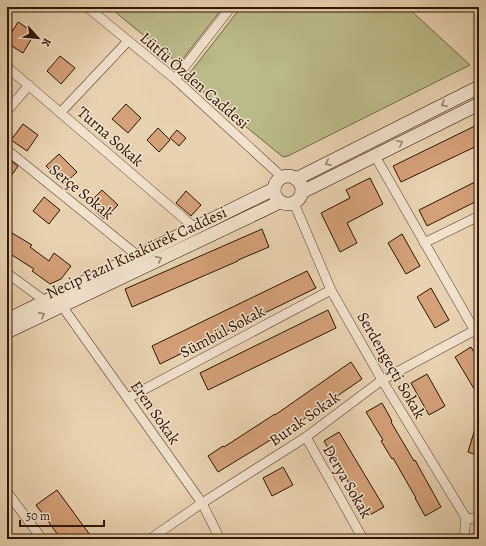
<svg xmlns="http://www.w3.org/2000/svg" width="486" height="546" font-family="Alegreya,serif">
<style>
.green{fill:#babb88;stroke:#746846}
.building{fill:#d4a078;stroke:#2f1603}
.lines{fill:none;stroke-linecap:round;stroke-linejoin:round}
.street-casing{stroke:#5d452e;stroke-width:10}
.secondary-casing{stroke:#2f1603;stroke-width:14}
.street{stroke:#f0e2cc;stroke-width:9}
.secondary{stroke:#f0e2cc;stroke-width:13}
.oneway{stroke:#998672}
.labels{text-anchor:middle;stroke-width:3;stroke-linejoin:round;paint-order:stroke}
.street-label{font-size:16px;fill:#2f1603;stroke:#f0e2cc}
</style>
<rect width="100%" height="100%" fill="#e8d3b0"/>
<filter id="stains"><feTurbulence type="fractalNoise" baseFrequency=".005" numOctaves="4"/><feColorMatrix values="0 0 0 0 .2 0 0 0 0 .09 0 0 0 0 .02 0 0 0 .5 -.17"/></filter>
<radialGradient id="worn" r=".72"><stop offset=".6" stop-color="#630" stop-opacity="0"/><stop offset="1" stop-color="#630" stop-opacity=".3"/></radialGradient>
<g class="green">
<path d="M109 7H223L179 64Z"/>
<path d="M241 7H407L470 65 288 156 283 157 186 78Z"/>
</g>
<g class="building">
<path d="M18 22 35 33 23 53 7 43V40Z"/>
<path d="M60 56 75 68 61 84 47 71Z"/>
<path d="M126 104 141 118 128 133 112 119Z"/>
<path d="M23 124 38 135 27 151 11 140Z"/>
<path d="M479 124V145L401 182 393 166Z"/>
<path d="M158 128 170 140 159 152 147 140Z"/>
<path d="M177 130 186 138 179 146 170 138Z"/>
<path d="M59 154 77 172 64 184 46 166Z"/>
<path d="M7 158 18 166 7 182Z"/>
<path d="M370 178 383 204 347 223 357 243 340 252 321 213 350 198 346 190Z"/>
<path d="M479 180V200L427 226 419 210Z"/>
<path d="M102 190 118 205 104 219 88 204Z"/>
<path d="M186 191 201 205 191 216 176 203Z"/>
<path d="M44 197 60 210 49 224 33 211Z"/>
<path d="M262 229 269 247 238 260V261L132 307 125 289Z"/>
<path d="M7 230 32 245 30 247 49 261 54 253 71 266 61 279 50 284 32 271 34 269 7 252Z"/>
<path d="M402 234 420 266 406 274 388 243Z"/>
<path d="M307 271 316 288 160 364 152 346Z"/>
<path d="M431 288 449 320 435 328 417 297Z"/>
<path d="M328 310 336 328 208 390 200 373Z"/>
<path d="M471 347 479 360V397L455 357Z"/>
<path d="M351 362 362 379 295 425 218 472 208 456 223 446 224 447 275 414V415Z"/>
<path d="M427 374 445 406 429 415 411 383Z"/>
<path d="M382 403 392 421 391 422 414 461 415 460 441 507 425 516 415 498H416L393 458 392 459 381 441 383 440 366 412Z"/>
<path d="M477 422H479V456L468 452Z"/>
<path d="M339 432 384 507 368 516 324 441Z"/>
<path d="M283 467 293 485 272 496 263 478Z"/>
<path d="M57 490 93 539H61L36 505Z"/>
</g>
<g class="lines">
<g class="street-casing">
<g id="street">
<path d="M87 7 175 79 282 177"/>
<path d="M7 67 195 228"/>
<path d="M175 79 231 7"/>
<path d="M7 111 29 85"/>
<path d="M61 112 128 41"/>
<path d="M7 150 138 256"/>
<path d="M375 156 479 338"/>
<path d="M294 203 331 290 382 380 466 518 464 539"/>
<path d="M424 243 479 216"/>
<path d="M7 273 45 301"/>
<path d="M62 306 202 503 220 539"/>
<path d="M128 398 331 290"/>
<path d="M306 437 363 539"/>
<path d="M7 492 42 539"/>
<path d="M466 518 479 519"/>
<path d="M150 539 202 503 306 437 382 380 479 328"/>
</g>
</g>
<g class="secondary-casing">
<g id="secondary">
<circle cx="288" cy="190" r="14"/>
<path d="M296 179 479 87"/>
<path d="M302 192 479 104"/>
<path d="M7 320 274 189"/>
<path d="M7 332 280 202"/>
</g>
</g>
<use href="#street" class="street"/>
<use href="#secondary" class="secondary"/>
</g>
<defs><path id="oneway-chevron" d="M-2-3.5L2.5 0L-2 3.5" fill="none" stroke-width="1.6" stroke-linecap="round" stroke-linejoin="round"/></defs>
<g class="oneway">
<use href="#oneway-chevron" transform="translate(444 104) rotate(153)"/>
<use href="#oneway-chevron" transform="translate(400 143) rotate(-26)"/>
<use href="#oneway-chevron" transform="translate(328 163) rotate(153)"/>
<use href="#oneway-chevron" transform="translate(159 259) rotate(-25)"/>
<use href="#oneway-chevron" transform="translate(42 315) rotate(-26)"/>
</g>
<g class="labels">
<g class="street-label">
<text transform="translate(195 80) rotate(41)" y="6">Lütfü Özden Caddesi</text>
<text transform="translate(111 136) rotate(41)" y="6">Turna Sokak</text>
<text transform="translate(82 191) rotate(39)" y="6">Serçe Sokak</text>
<text transform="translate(136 252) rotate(-25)" y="6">Necip Fazıl Kısakürek Caddesi</text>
<text transform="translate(222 331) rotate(-28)" y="6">Sümbül Sokak</text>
<text transform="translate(392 365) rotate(60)" y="6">Serdengeçti Sokak</text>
<text transform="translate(156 412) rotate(55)" y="6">Eren Sokak</text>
<text transform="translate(304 418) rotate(-35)" y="6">Burak Sokak</text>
<text transform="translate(348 481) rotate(60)" y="6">Derya Sokak</text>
</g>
</g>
<rect width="486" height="546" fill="none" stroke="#e8d3b0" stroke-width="24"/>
<rect x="8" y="8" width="470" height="530" fill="none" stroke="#2f1603" stroke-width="2"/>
<rect x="12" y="12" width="462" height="522" fill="none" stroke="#2f1603"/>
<g transform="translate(38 38) rotate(117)" stroke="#f0e2cc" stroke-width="3" paint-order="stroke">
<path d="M0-3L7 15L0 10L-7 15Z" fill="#2f1603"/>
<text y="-6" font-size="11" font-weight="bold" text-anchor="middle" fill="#2f1603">K</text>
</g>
<path d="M20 520v6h84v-6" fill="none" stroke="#2f1603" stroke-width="2"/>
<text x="26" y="520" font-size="12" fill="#2f1603" stroke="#f0e2cc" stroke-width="3" paint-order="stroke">50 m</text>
<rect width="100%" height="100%" filter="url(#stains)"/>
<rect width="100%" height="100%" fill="url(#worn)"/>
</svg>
